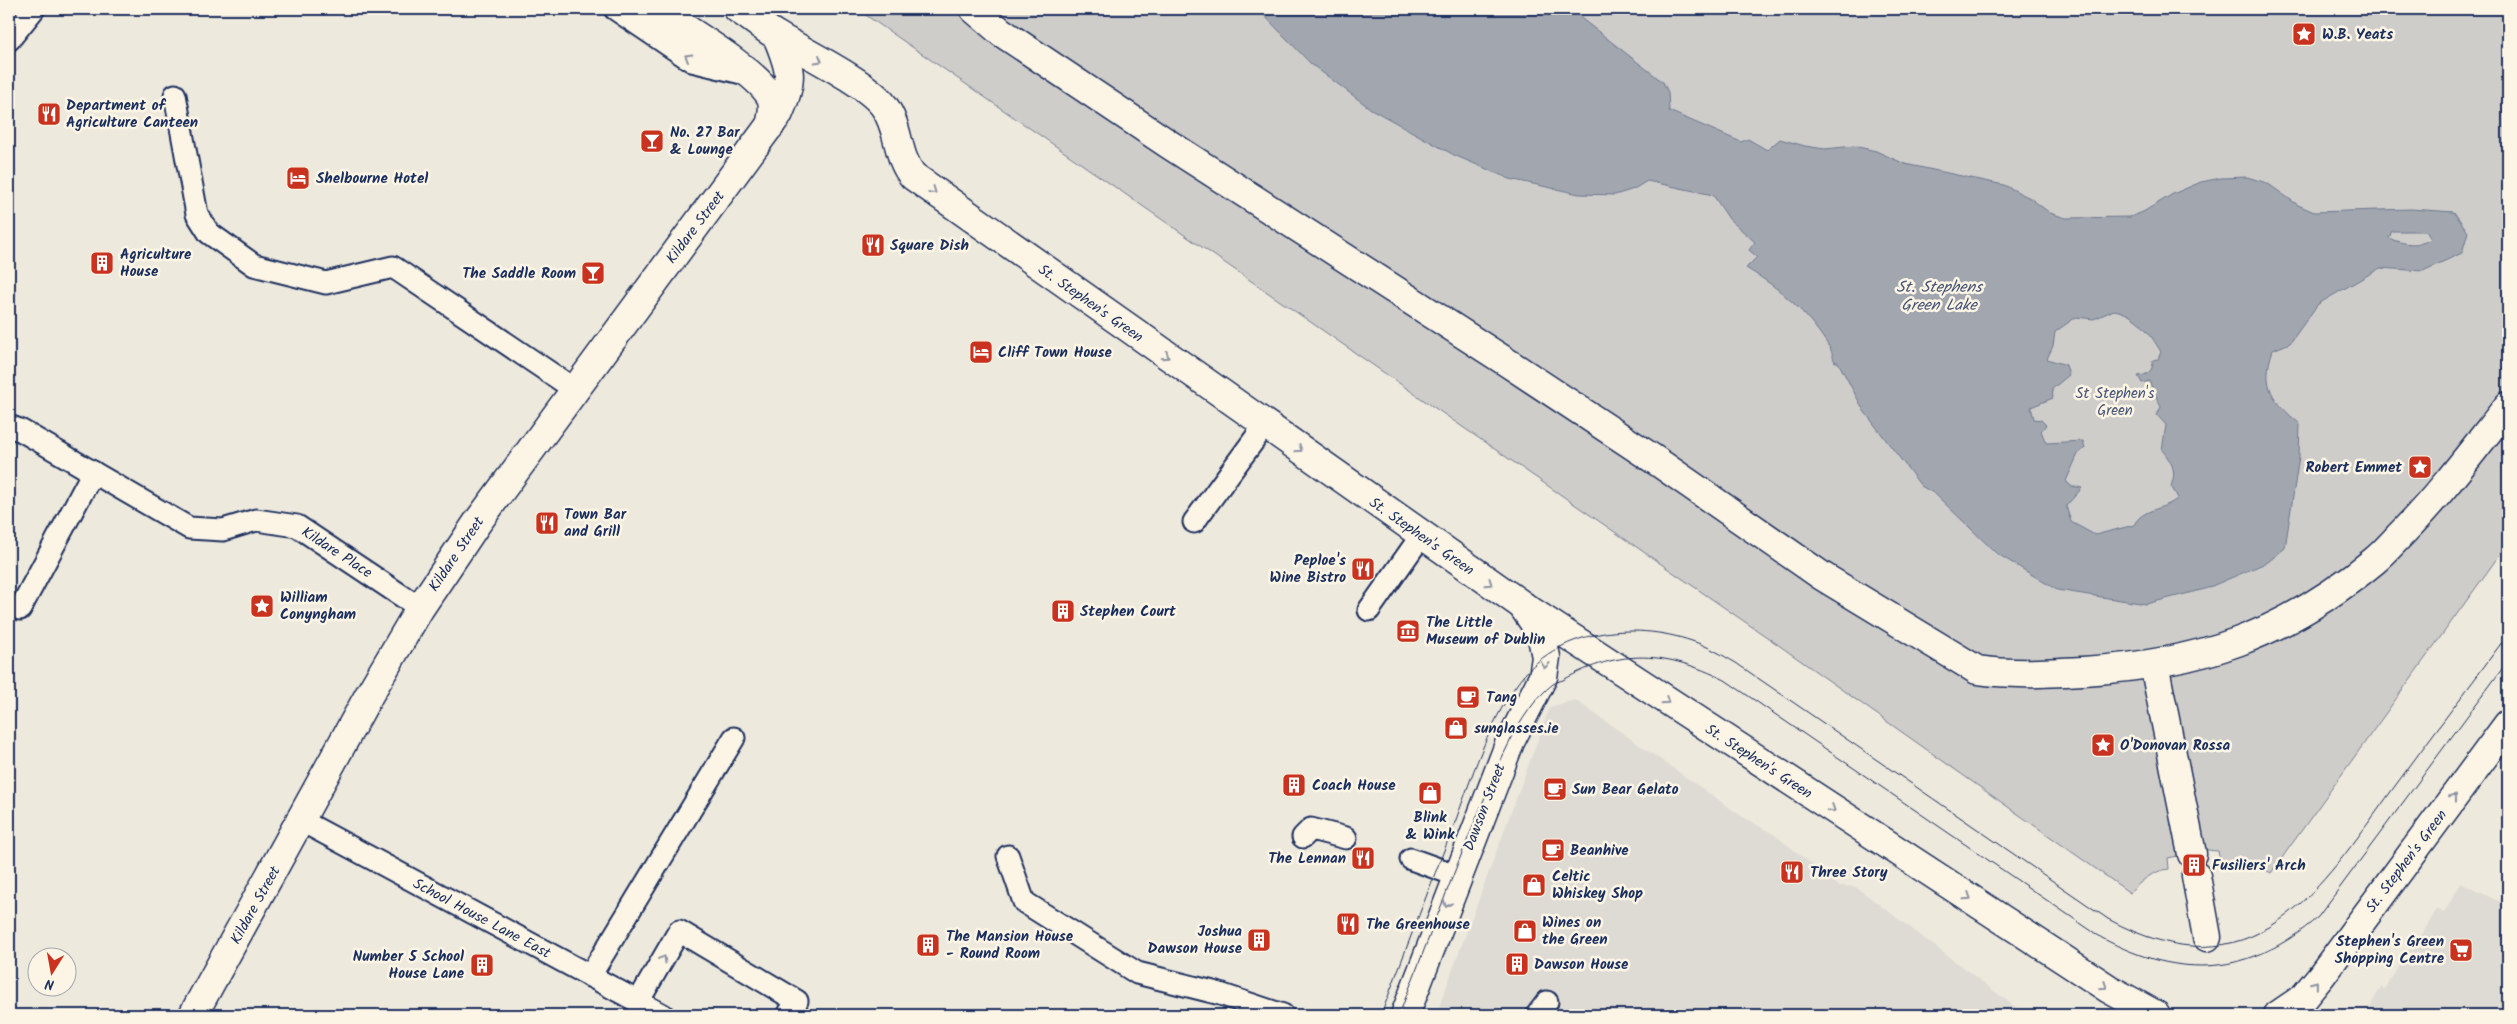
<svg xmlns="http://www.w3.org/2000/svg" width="2517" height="1024" font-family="Kalam,sans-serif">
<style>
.built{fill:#dedbd4}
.green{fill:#cfcdca;stroke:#757e94}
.water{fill:#a2a7af;stroke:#6c778f;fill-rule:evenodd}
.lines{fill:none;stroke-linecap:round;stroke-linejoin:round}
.service-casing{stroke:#1b2f5e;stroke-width:25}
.pedestrian-casing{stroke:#1b2f5e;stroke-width:31}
.minor-casing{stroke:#1b2f5e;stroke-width:31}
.secondary-casing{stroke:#1b2f5e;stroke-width:31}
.service{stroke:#fcf5e5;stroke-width:21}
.pedestrian{stroke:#fcf5e5;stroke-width:28}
.minor{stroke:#fcf5e5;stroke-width:28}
.secondary{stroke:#fcf5e5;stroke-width:28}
.tram{stroke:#1b2f5e;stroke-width:1}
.oneway{stroke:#8c92a2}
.labels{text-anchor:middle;stroke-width:5;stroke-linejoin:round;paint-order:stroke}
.poi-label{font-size:15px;font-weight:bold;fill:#1b2f5e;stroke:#fcf5e5;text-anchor:start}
.street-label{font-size:15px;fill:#1b2f5e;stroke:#fcf5e5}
.park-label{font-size:15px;fill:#485679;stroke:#fcf5e5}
.water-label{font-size:16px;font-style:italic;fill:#445376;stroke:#fcf5e5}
</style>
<rect width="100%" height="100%" fill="#eee9dd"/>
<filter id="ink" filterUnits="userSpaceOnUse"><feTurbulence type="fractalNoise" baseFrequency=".02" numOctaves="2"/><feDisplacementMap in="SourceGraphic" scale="10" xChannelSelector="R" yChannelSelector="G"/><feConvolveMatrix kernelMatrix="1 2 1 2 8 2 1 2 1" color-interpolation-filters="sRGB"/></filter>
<g filter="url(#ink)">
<g class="built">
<path d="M1575 700 1743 817 1775 835 1839 886 1856 887 2026 1015H1436L1550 707Z"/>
<path d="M2461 883 2500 902 2508 889V1015H2365L2381 987 2385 989 2409 949 2413 950 2437 909 2444 913Z"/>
</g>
<path class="green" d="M857 9H2508V543L2271 873 2252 863 2220 861 2218 851 2207 850 2168 858 2169 869C2152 871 2141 881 2130 893L1777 644Z"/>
<path class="water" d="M1258 9H1575L1582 19 1663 82 1668 92 1669 111 1741 142 1748 139 1767 150 1780 139 1805 146 1825 149 1854 146 1876 151 1905 164 2004 185 2030 198 2050 213 2066 218 2130 217 2143 212 2173 194 2201 182 2221 178 2247 177 2267 183 2298 205 2314 212 2411 209 2454 212 2468 232 2462 253 2423 271 2380 268 2318 304 2290 343 2273 350C2260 387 2273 401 2300 424L2299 457 2285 548 2268 562 2205 589 2146 604 2057 590 1996 553 1935 494 1921 486 1864 411 1838 362H1835C1832 356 1833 352 1828 345 1807 312 1780 288 1746 268L1757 257 1749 250 1755 242 1729 219 1713 195 1647 181 1634 189 1615 195 1579 194 1510 179 1454 155 1371 109 1311 64ZM2392 231H2426L2431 239C2420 247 2401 244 2389 238ZM2114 310C2137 314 2150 333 2161 352L2158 359 2153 360C2154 369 2148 376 2138 376L2142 383 2149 381 2161 407 2157 415 2166 425 2162 450C2172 463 2177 470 2171 486L2178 498C2165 510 2142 508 2134 525L2095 535 2071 522 2066 506 2082 488 2071 486 2066 481 2078 454 2085 448 2083 441 2046 443 2041 431 2046 425 2041 420 2034 419 2031 407 2053 398 2052 389 2069 375 2066 365 2047 359 2053 346 2055 332 2076 317 2094 319Z"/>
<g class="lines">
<g class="service-casing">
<g id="service">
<path d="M615 9 692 61 746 74"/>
<path d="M9 40 34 9"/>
<path d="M175 95 197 214 209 233 254 265 326 283 393 267 574 389"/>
<path d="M9 426 22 431 189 528 223 530 256 520 297 526 420 608"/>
<path d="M1194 522 1265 425"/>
<path d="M20 609 93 472"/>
<path d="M1369 610 1421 536"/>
<path d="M302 821 663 1015"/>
<path d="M1303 837 1311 829 1346 838"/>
<path d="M1008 856 1024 902 1137 973 1217 993 1283 1015"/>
<path d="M1411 859 1458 876"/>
<path d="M590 976 734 738"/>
<path d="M638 1002 679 931 797 1001 788 1015"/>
<path d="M1537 1015 1547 1002"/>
</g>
</g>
<g class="pedestrian-casing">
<g id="pedestrian">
<path d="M974 9 1001 32 1170 145 1508 363 1658 462 1822 576 1977 670C2012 675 2047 673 2083 671 2200 664 2283 636 2374 561 2385 552 2394 541 2404 531 2442 492 2474 449 2508 406"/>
<path d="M2154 664 2192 854"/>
<path d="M2196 876 2207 937"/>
</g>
</g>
<g class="minor-casing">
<g id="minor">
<path d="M1523 606 2109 989 2156 1015"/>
<path d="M2278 1015 2303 998 2321 976 2508 724"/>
</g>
</g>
<g class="secondary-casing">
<g id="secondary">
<path d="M655 9C680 26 763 74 772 100 774 109 772 118 770 126"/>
<path d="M738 9C752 18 765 29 779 37 806 53 867 83 884 106 900 128 896 156 913 176L1522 605 1541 633 1546 657 1543 677 1510 742 1405 1015"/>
<path d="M193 1015 369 695 420 608 477 523 779 113C794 79 791 70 777 36"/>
</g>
</g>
<use href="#service" class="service"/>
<use href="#pedestrian" class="pedestrian"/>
<use href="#minor" class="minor"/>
<use href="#secondary" class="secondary"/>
<g class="tram">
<path d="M1381 1015C1405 952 1429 888 1454 825 1472 777 1487 726 1517 684 1556 629 1633 621 1692 641 1708 646 1722 655 1736 663L2108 919C2254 998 2318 892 2395 786 2432 735 2471 685 2508 634"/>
<path d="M1399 1015C1425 948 1450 881 1478 814 1495 774 1517 712 1553 684 1556 682 1560 681 1563 680 1621 648 1666 651 1725 680L2102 938C2180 980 2251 976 2318 917L2508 661"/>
</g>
</g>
<defs><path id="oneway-chevron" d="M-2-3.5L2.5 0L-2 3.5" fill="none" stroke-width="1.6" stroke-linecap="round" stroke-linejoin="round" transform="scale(1.25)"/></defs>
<g class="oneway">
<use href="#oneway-chevron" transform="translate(688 57) rotate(-150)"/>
<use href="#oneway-chevron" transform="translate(819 60) rotate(30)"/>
<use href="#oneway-chevron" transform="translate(933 191) rotate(36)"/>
<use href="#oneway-chevron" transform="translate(1166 356) rotate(35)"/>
<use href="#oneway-chevron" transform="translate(1299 449) rotate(35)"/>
<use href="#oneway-chevron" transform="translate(1489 583) rotate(35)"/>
<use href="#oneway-chevron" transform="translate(1545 665) rotate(96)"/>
<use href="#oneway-chevron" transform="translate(1666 701) rotate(33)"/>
<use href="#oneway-chevron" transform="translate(2454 797) rotate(-53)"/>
<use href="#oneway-chevron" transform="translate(1832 809) rotate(33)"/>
<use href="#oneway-chevron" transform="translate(1968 897) rotate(33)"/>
<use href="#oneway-chevron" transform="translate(1447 904) rotate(111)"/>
<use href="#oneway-chevron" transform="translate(663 959) rotate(-59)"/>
<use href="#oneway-chevron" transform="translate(2315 984) rotate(-51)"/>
<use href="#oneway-chevron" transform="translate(2104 986) rotate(33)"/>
</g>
</g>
<defs>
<g id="sight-square" transform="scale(1.25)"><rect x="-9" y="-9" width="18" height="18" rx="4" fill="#c8321e" stroke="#fcf5e5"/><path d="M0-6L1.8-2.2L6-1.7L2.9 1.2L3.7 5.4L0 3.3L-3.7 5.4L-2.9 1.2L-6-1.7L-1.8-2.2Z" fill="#fff"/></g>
<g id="restaurant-square" transform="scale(1.25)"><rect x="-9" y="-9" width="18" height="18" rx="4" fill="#c8321e" stroke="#fcf5e5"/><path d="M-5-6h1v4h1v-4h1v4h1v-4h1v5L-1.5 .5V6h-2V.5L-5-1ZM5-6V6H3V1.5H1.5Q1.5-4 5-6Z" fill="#fff"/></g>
<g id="bar-square" transform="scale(1.25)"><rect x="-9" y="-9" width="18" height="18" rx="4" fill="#c8321e" stroke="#fcf5e5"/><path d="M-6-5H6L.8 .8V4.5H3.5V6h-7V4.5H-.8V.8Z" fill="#fff"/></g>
<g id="hotel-square" transform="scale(1.25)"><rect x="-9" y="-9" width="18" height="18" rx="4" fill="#c8321e" stroke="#fcf5e5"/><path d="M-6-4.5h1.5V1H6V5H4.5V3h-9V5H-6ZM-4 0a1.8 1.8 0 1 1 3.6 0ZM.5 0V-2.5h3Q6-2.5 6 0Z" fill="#fff"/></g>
<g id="building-square" transform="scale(1.25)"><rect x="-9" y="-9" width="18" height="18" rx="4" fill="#c8321e" stroke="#fcf5e5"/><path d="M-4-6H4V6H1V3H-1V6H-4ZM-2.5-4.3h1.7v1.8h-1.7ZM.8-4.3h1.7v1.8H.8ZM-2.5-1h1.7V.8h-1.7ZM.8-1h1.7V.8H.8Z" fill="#fff"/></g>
<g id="museum-square" transform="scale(1.25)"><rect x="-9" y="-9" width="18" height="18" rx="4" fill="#c8321e" stroke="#fcf5e5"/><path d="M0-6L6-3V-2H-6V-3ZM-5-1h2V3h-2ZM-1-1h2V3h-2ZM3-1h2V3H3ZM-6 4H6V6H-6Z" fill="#fff"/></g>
<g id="cafe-square" transform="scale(1.25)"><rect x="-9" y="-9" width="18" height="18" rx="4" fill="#c8321e" stroke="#fcf5e5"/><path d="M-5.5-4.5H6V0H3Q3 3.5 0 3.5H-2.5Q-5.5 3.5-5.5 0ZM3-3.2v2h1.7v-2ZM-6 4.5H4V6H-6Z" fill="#fff"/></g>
<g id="shop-square" transform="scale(1.25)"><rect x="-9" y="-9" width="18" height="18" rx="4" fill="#c8321e" stroke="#fcf5e5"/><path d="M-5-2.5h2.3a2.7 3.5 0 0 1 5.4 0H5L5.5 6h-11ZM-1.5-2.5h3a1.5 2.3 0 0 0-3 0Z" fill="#fff"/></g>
<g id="supermarket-square" transform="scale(1.25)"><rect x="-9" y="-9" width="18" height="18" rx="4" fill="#c8321e" stroke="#fcf5e5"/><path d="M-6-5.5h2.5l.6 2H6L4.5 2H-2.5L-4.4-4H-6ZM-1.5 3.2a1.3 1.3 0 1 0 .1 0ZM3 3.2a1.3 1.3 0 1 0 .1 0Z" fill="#fff"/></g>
</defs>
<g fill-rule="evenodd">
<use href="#sight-square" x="2304" y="34"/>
<use href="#restaurant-square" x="49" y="114"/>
<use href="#bar-square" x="652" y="141"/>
<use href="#hotel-square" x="298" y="178"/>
<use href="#restaurant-square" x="873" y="245"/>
<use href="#building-square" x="102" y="263"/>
<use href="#bar-square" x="593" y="273"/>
<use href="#hotel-square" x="981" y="352"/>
<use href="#sight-square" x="2420" y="467"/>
<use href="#restaurant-square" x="547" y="523"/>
<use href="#restaurant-square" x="1363" y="569"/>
<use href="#sight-square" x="262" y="606"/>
<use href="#building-square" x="1063" y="611"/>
<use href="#museum-square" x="1408" y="631"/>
<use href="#cafe-square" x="1468" y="697"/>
<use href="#shop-square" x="1456" y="728"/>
<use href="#sight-square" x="2103" y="745"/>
<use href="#building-square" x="1294" y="785"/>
<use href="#cafe-square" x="1555" y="789"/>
<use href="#shop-square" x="1430" y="793"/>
<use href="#cafe-square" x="1553" y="850"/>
<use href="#restaurant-square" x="1363" y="858"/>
<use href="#building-square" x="2194" y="865"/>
<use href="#restaurant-square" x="1792" y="872"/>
<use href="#shop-square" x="1534" y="885"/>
<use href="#restaurant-square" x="1348" y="924"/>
<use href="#shop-square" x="1525" y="931"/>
<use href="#building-square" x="1259" y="940"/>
<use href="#building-square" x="928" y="945"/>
<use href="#supermarket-square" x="2461" y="950"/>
<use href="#building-square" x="1517" y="964"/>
<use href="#building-square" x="482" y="965"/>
</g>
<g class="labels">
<g class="poi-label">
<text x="2322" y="39">W.B. Yeats</text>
<text x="66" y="110">Department of<tspan x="66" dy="17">Agriculture Canteen</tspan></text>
<text x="670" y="137">No. 27 Bar<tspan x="670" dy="17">&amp; Lounge</tspan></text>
<text x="316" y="183">Shelbourne Hotel</text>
<text x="890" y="250">Square Dish</text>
<text x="120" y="259">Agriculture<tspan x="120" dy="17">House</tspan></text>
<text x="576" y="278" text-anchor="end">The Saddle Room</text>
<text x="998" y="357">Cliff Town House</text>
<text x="2402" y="472" text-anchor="end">Robert Emmet</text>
<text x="564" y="519">Town Bar<tspan x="564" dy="17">and Grill</tspan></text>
<text x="1346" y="565" text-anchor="end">Peploe's<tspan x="1346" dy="17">Wine Bistro</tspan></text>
<text x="280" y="602">William<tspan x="280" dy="17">Conyngham</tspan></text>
<text x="1080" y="616">Stephen Court</text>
<text x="1426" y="627">The Little<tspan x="1426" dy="17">Museum of Dublin</tspan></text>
<text x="1486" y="702">Tang</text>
<text x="1474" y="733">sunglasses.ie</text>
<text x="2120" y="750">O'Donovan Rossa</text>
<text x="1312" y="790">Coach House</text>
<text x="1572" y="794">Sun Bear Gelato</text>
<text x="1430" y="822" text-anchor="middle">Blink<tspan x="1430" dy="17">&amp; Wink</tspan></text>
<text x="1570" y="855">Beanhive</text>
<text x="1346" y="863" text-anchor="end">The Lennan</text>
<text x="2212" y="870">Fusiliers' Arch</text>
<text x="1810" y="877">Three Story</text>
<text x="1552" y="881">Celtic<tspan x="1552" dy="17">Whiskey Shop</tspan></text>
<text x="1542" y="927">Wines on<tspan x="1542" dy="17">the Green</tspan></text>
<text x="1366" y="929">The Greenhouse</text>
<text x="1242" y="936" text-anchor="end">Joshua<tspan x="1242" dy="17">Dawson House</tspan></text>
<text x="946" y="941">The Mansion House<tspan x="946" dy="17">- Round Room</tspan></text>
<text x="2444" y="946" text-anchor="end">Stephen's Green<tspan x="2444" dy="17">Shopping Centre</tspan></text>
<text x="464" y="961" text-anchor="end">Number 5 School<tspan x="464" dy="17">House Lane</tspan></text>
<text x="1534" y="969">Dawson House</text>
</g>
<g class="street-label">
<text transform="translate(695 227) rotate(-53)" y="5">Kildare Street</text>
<text transform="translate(1091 303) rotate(35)" y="5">St. Stephen's Green</text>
<text transform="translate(1422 536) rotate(35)" y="5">St. Stephen's Green</text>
<text transform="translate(337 552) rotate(33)" y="5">Kildare Place</text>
<text transform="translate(456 554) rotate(-56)" y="5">Kildare Street</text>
<text transform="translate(1759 761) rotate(33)" y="5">St. Stephen's Green</text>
<text transform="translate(1484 807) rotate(-69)" y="5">Dawson Street</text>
<text transform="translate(2406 861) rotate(-53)" y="5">St. Stephen's Green</text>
<text transform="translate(255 905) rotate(-61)" y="5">Kildare Street</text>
<text transform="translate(482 918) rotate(28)" y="5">School House Lane East</text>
</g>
<g class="park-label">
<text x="2115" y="398">St Stephen's<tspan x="2115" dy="17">Green</tspan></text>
</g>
<g class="water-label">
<text x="1939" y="292">St. Stephens<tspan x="1939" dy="18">Green Lake</tspan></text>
</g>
</g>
<rect width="2517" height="1024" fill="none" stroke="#fcf5e5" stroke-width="30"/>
<rect x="15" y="15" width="2487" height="994" fill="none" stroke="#1b2f5e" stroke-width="2" filter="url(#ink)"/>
<g transform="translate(52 972) rotate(191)"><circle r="24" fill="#fcf5e5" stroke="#a2a6af"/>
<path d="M0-4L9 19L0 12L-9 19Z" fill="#c8321e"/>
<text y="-8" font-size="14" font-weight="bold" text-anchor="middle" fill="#1b2f5e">N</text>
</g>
</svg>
